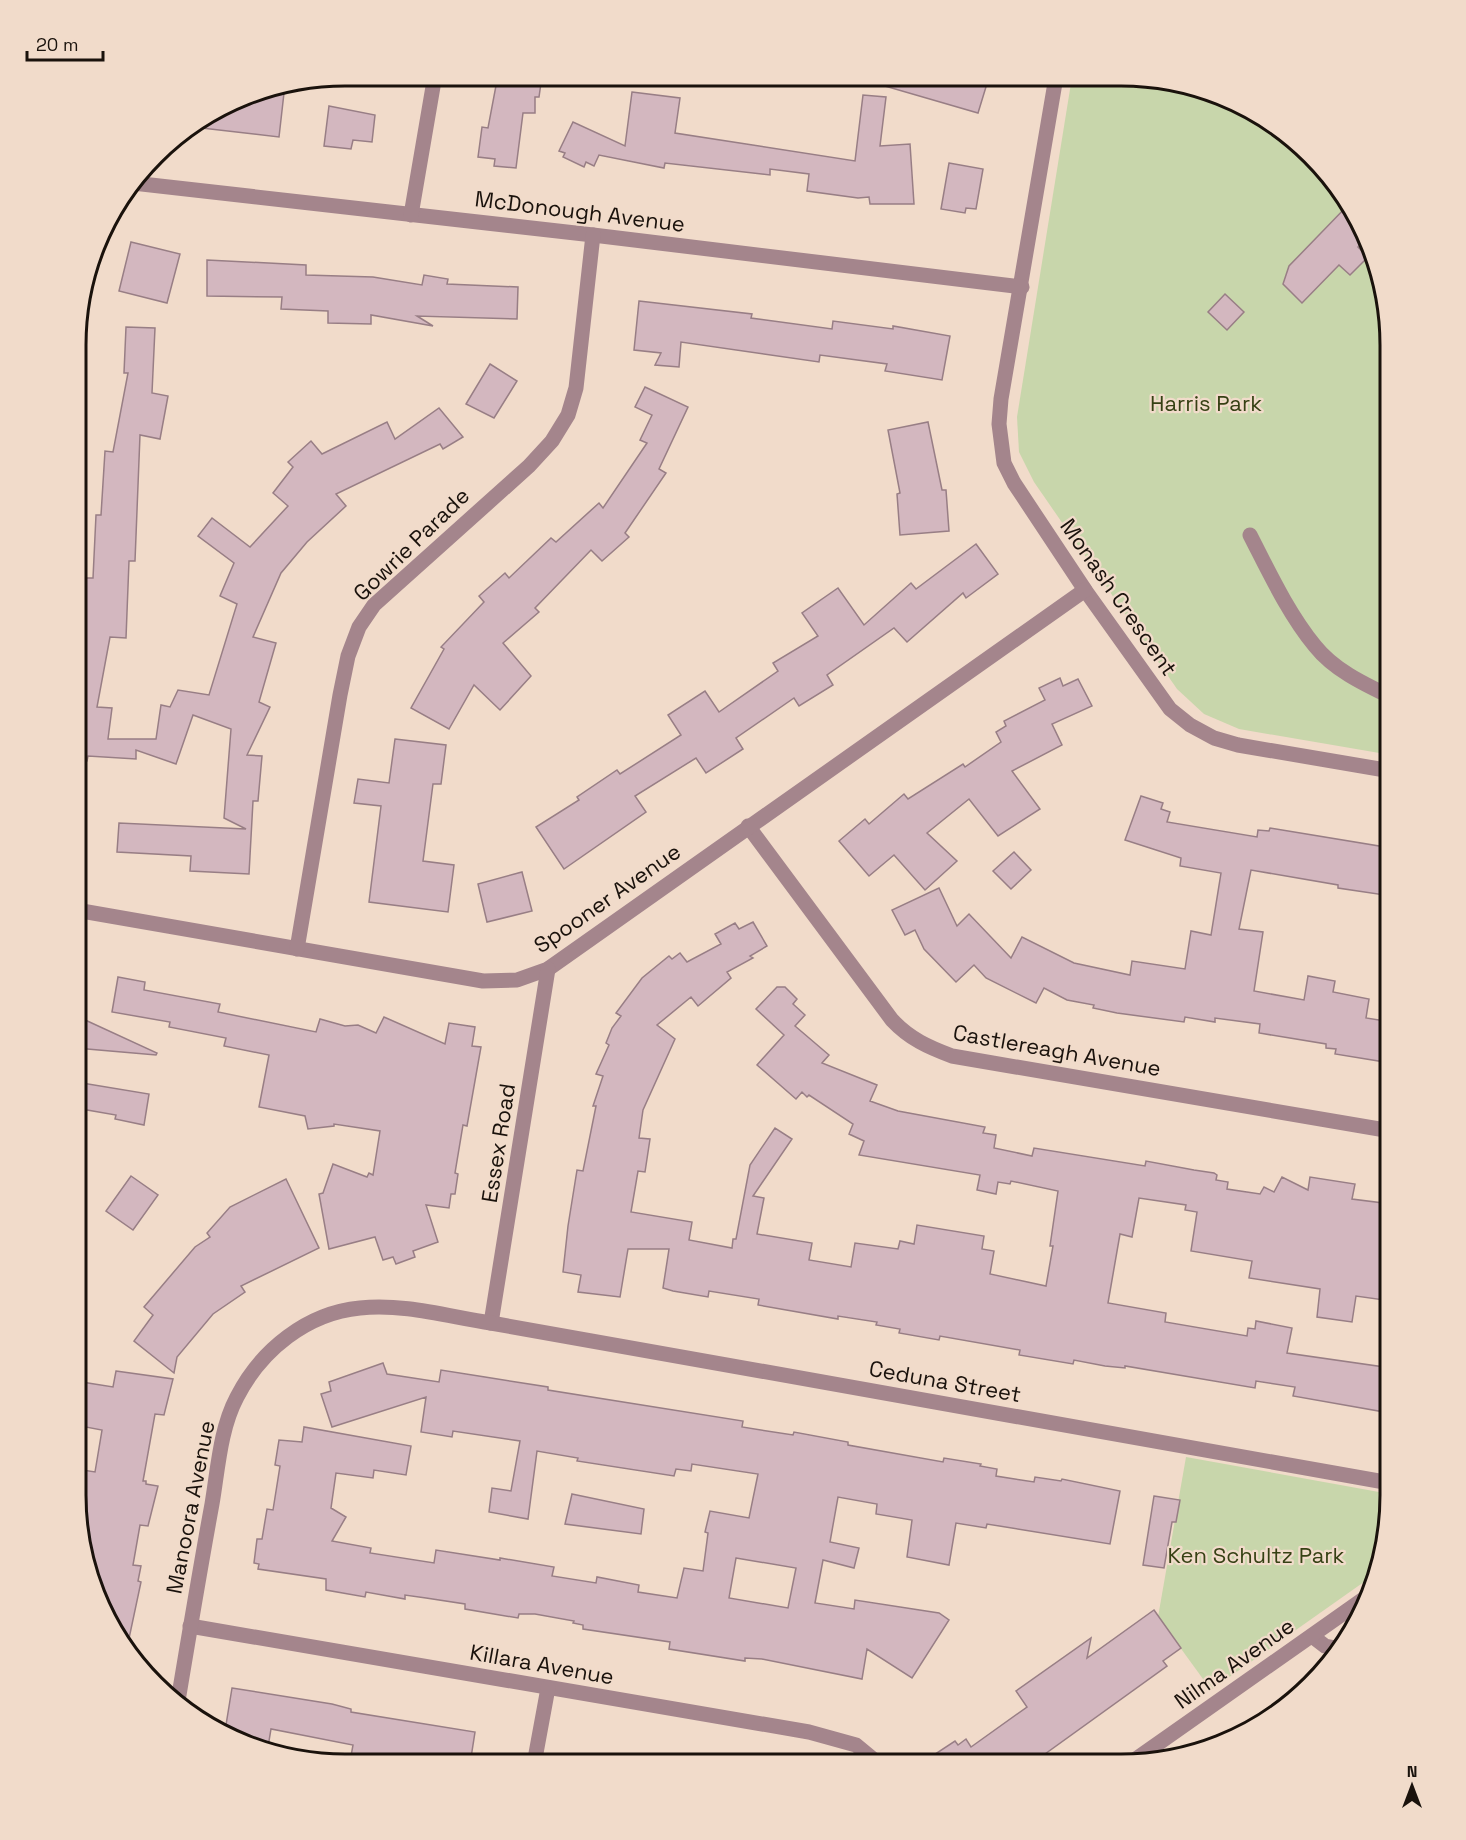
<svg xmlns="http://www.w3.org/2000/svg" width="1466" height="1840" font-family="'Space Grotesk',sans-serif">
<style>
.green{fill:#c8d6ab}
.building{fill:#d3b7bf;stroke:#987e85;stroke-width:1.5;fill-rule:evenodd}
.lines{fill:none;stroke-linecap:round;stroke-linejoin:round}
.minor{stroke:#a4858c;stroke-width:15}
.labels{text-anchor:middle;stroke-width:4.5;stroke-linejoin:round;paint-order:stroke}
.street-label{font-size:22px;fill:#1a120c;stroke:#f1dbca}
.park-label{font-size:22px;fill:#364114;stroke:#f1dbca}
.rim{fill:none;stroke:#1a120c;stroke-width:3}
</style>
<rect width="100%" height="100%" fill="#f1dbca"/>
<g class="green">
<path d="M1072 77H1157L1272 121 1355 210 1382 275 1391 344V755L1239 729 1204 714 1177 689 1034 482 1019 452 1017 417Z"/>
<path d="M1186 1457 1390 1494V1513L1371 1577 1211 1690 1158 1617Z"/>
</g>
<g class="building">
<path d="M498 75 542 76 539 97H535V113H523L516 168 494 166 495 159 478 157 482 127 488 128Z"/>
<path d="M872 77H989L978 113 871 82Z"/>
<path d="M256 90 284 93 279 137 193 127Z"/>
<path d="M632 92 680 98 675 133 855 161 863 95 886 97 880 146 910 144 914 204H870L869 197 858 198 807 191 809 174 770 169V175L665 163 664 168 599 155 594 166 586 162 584 167 563 157 565 153 559 151 573 122 625 146Z"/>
<path d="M329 106 375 115 372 142 353 140 351 149 324 146Z"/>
<path d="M949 163 983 169 976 209 966 208 965 213 941 209Z"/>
<path d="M1349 204 1355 210 1367 238 1358 247 1368 257 1350 275 1339 265 1302 303 1283 284 1289 266Z"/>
<path d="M131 242 180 254 167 303 119 291Z"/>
<path d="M207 260 306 265V275L373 277 422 285 424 275 448 279 447 284 518 287 517 319 417 316 433 326 371 315V324L328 323V311L281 309 282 297 207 296Z"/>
<path d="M1225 294 1244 312 1227 330 1208 312Z"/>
<path d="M639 301 752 314 751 318 832 329 833 321 893 329V326L950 336 942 380 885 371 887 364 820 355 819 362 681 342 679 367 655 365 661 353 634 350Z"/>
<path d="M126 327 155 328 152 393 168 396 160 439 140 435 135 561H129L126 638 110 637 97 707 112 708 108 739H156L161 705 170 707 178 690 209 695 237 604 220 596 234 563 198 536 212 518 250 547 288 506 273 493 293 467 288 462 311 441 322 454 387 422 395 439 439 408 463 437 443 449 440 444 336 494 346 506 307 542 281 573 253 637 276 643 259 702 270 707 247 755 262 756 258 801H253L249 874 190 871 191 856 117 852 119 823 246 829 224 818 231 729 193 715 176 764 136 750V759L88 756 87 761 76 760 79 578H93L96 515H101L105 451 113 452 128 373H124Z"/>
<path d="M490 364 517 381 494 418 466 404Z"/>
<path d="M645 387 688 407 659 469 666 473 625 533 629 537 602 561 591 550 535 608 539 612 503 643 531 676 500 710 474 685 449 729 411 708 444 649 441 647 484 602 479 596 505 573 509 578 551 538 556 542 599 503 603 508 647 443 640 440 652 415 635 407Z"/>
<path d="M928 422 942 490H946L949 531 900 535 897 494 900 493 888 430Z"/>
<path d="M976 544 998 574 966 598 963 593 907 642 894 628 827 675 833 685 799 706 794 698 736 738 743 749 706 773 696 758 635 796 646 812 564 869 536 827 579 800 577 797 617 770 620 774 681 735 668 715 705 691 719 712 778 671 773 663 818 636 802 613 838 588 864 625 911 583 916 589Z"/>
<path d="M1060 678 1063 686 1078 679 1092 706 1052 724 1062 745 1012 771 1040 809 998 836 969 799 927 833 957 861 925 890 894 855 869 876 839 841 865 819 869 824 904 794 908 799 963 764 965 767 1001 742 996 732 1006 726 1004 721 1045 700 1039 688Z"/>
<path d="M395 739 446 745 441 784H433L423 861 454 865 448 912 369 902 381 806 354 803 358 779 389 783Z"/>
<path d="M1141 796 1163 803 1161 809 1170 812 1167 822 1257 837 1258 830 1269 831 1270 828 1391 848V896L1338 888V885L1251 870 1239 929 1263 932 1254 991 1304 1000 1308 976 1335 981 1333 992 1369 999 1366 1018 1391 1022V1063L1335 1054 1336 1049 1326 1048V1044L1259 1033 1260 1024 1215 1018V1022L1185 1017 1184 1022 1117 1013 1093 1008 1094 1005 1067 1000 1044 988 1036 1003 986 978 974 965 956 982 924 949 915 930 905 935 892 910 939 888 957 926 969 914 1011 958 1022 937 1074 963 1130 975 1132 961 1185 969 1191 931 1211 935 1221 873 1180 866 1181 858 1125 840Z"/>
<path d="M1014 852 1031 870 1011 889 993 871Z"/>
<path d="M522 872 532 911 487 922 478 884Z"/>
<path d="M753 922 767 946 750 956 753 958 727 972 731 978 698 1006 691 997 657 1025 675 1039 643 1110 639 1138 650 1139 645 1172 638 1171 631 1212 692 1222 689 1240 732 1248 733 1239H736L750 1165 775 1128 792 1139 753 1196 764 1198 757 1234 812 1243 809 1260 851 1267 855 1243 898 1249 900 1241 914 1244 917 1225 984 1236 982 1249 994 1251 990 1274 1046 1286 1053 1246H1050L1058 1191 1011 1181 1010 1184 998 1182 996 1194 977 1190 980 1175 859 1155 864 1141 849 1134 853 1124 809 1095 807 1097 802 1092 796 1099 757 1065 784 1035 756 1009 777 987H785L797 999 793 1004 805 1015 795 1026 829 1055 822 1063 877 1085 870 1101 898 1111 985 1127 983 1133 996 1135 994 1148 1032 1156 1034 1148 1145 1166 1146 1161 1194 1170 1214 1173 1217 1175 1216 1180 1228 1182 1227 1189 1260 1194 1264 1187 1274 1192 1282 1177 1308 1190 1310 1177 1355 1184 1352 1199 1391 1204V1301L1356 1296 1352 1322 1317 1317 1320 1289 1249 1278 1252 1261 1191 1251 1197 1212 1185 1210 1186 1205 1139 1198 1132 1237 1120 1234 1108 1303 1166 1313 1165 1322 1247 1336 1248 1328 1255 1329 1256 1321 1292 1328 1287 1353 1391 1368 1390 1413 1293 1396 1295 1387 1256 1381 1255 1388 1125 1366V1368L1105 1366 1074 1360 1073 1364 1019 1355 1020 1350 940 1336 939 1340 899 1333 900 1329 876 1325 877 1322 838 1316V1319L758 1305 759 1299 709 1291 708 1297 673 1291 663 1288 669 1249H628L620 1297 578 1292 581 1275 563 1272 568 1226 577 1170 583 1171 596 1106H593L603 1076 596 1074 609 1045 606 1043 612 1028 621 1016 616 1013 642 978 669 956 672 959 680 953 687 962 721 944 715 934 735 923 739 929Z"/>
<path d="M118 977 145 982 144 990 220 1004 218 1012 316 1032 320 1019 345 1026 358 1025 376 1033 384 1017 445 1044 449 1023 475 1027 472 1046 481 1047 467 1126 463 1125 455 1173 458 1174 455 1194H451L449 1208 426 1205 438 1242 413 1251 415 1257 396 1264 393 1257 383 1260 375 1237 329 1249 319 1194 323 1193 333 1164 367 1177 369 1173 373 1175 380 1131 334 1124V1126L308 1129 305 1116 259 1107 269 1055 224 1046 226 1038 169 1027 170 1022 112 1012Z"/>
<path d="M83 1019 157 1053 156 1055 76 1048V1035Z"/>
<path d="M76 1082 149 1094 144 1125 115 1119 116 1115 76 1108Z"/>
<path d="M131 1176 158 1195 133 1230 106 1211Z"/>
<path d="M286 1179 319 1248 241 1286 245 1292 213 1314 177 1357 174 1373 134 1341 153 1315 144 1307 195 1247 210 1237 207 1233 230 1207Z"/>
<path d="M383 1363 387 1374 439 1382 441 1370 485 1377 548 1387V1390L743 1421 742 1427 793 1435 794 1432 848 1442V1445L943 1462 944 1458 981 1464 980 1466 997 1469 996 1476 1034 1482 1035 1477 1061 1481 1062 1479 1120 1491 1110 1544 987 1524 986 1528 956 1523 949 1565 907 1557 912 1520 876 1514 877 1504 838 1497 830 1542 859 1548 854 1568 823 1560 815 1603 854 1609 855 1600 939 1613 949 1620 912 1678 867 1649 862 1679 762 1659 745 1658V1661L669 1649 670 1642 583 1629V1625L573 1623 574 1621 535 1614H519L518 1618 465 1609V1604L426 1598 405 1595V1599L366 1592 365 1597 326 1590V1579L258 1569 259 1564 254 1563 257 1539H262L267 1509 273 1510 280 1466 275 1465 279 1440 302 1442 304 1427 411 1446 406 1475 374 1470 373 1478 336 1473 331 1508 346 1517 332 1541 371 1548 370 1553 434 1563 436 1550 500 1560V1558L554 1567 552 1576 596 1583 597 1577 639 1585 638 1592 677 1598 684 1568 703 1571 708 1533 705 1532 710 1511 749 1518 758 1474 692 1464 691 1471 676 1469 674 1476 577 1461 578 1458 537 1451 528 1519 489 1512 492 1488 511 1491 520 1441 453 1431 452 1437 421 1432 426 1397 332 1427 321 1394 331 1391 329 1382ZM736 1558 796 1568 788 1608 729 1598Z"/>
<path d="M116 1371 173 1379 164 1415 155 1414 143 1481H146V1484L158 1486 148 1526 140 1525 133 1565 141 1566 138 1581 141 1582 127 1648 111 1630 84 1566 77 1508 83 1470 95 1472 102 1430 75 1425V1381L113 1387Z"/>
<path d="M572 1494 644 1509 641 1534 565 1524Z"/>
<path d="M1154 1496 1180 1500 1176 1522H1172L1164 1568 1143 1565Z"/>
<path d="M1154 1610 1181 1648 1163 1661 1167 1666 1031 1764H920L955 1741 958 1745 966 1739 971 1747 1027 1707 1016 1691 1091 1638 1087 1658Z"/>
<path d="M232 1688 332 1704 351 1709V1712L475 1732 470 1764H407L351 1756 353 1745 271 1729 267 1753 258 1751 234 1739 236 1730 226 1725Z"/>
</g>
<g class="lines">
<g class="minor">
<path d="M1056 77 1001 399 999 424 1004 463 1014 483 1085 590 1170 709 1190 725 1214 738 1238 745 1391 771"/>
<path d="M133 183 593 235 1022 287"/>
<path d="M411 215 435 75"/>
<path d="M1250 535C1269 572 1288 613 1315 646 1334 670 1364 684 1391 697"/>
<path d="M748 826 892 1020C910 1039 928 1047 952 1056L1391 1131"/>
<path d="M76 910 483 981 517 980 548 969 1085 590"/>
<path d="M297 949 340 695 348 656 359 627 374 605 529 466 552 441 568 415 576 388 593 235"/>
<path d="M491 1323 548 969"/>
<path d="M190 1626 809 1732 856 1745 879 1764"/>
<path d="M1312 1636 1325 1646 1341 1649"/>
<path d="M178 1701C189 1635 200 1569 212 1504 218 1469 220 1429 237 1397 261 1350 307 1313 360 1308 403 1303 450 1317 491 1323L1390 1483"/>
<path d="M534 1764 548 1688"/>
<path d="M1129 1764 1365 1598"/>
</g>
</g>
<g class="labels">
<g class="street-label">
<text transform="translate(580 211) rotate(7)" y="8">McDonough Avenue</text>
<text transform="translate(411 544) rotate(-44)" y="8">Gowrie Parade</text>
<text transform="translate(1119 597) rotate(55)" y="8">Monash Crescent</text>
<text transform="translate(607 898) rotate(-35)" y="8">Spooner Avenue</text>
<text transform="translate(1057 1050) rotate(10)" y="8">Castlereagh Avenue</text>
<text transform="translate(498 1143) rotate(-81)" y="8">Essex Road</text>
<text transform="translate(945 1381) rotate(10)" y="8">Ceduna Street</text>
<text transform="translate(190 1507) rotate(-79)" y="8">Manoora Avenue</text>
<text transform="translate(1234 1663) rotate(-35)" y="8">Nilma Avenue</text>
<text transform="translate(542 1664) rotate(10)" y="8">Killara Avenue</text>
</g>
<g class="park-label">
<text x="1206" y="411">Harris Park</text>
<text x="1256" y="1563">Ken Schultz Park</text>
</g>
</g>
<path d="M0 0H1466V1840H0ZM345 86H1121A259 259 0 0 1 1380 345V1495A259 259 0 0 1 1121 1754H345A259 259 0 0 1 86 1495V345A259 259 0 0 1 345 86Z" fill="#f1dbca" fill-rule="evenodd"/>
<path class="rim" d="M345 86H1121A259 259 0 0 1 1380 345V1495A259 259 0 0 1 1121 1754H345A259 259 0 0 1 86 1495V345A259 259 0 0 1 345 86Z"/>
<g transform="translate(1412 1786)" stroke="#f1dbca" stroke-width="4.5" paint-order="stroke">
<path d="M0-4.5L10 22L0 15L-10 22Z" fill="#1a120c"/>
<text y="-9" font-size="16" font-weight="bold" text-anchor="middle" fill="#1a120c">N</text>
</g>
<path d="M27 51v9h76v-9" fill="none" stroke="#1a120c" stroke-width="3"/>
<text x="36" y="51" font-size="18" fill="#1a120c" stroke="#f1dbca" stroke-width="4.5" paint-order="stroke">20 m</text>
</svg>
